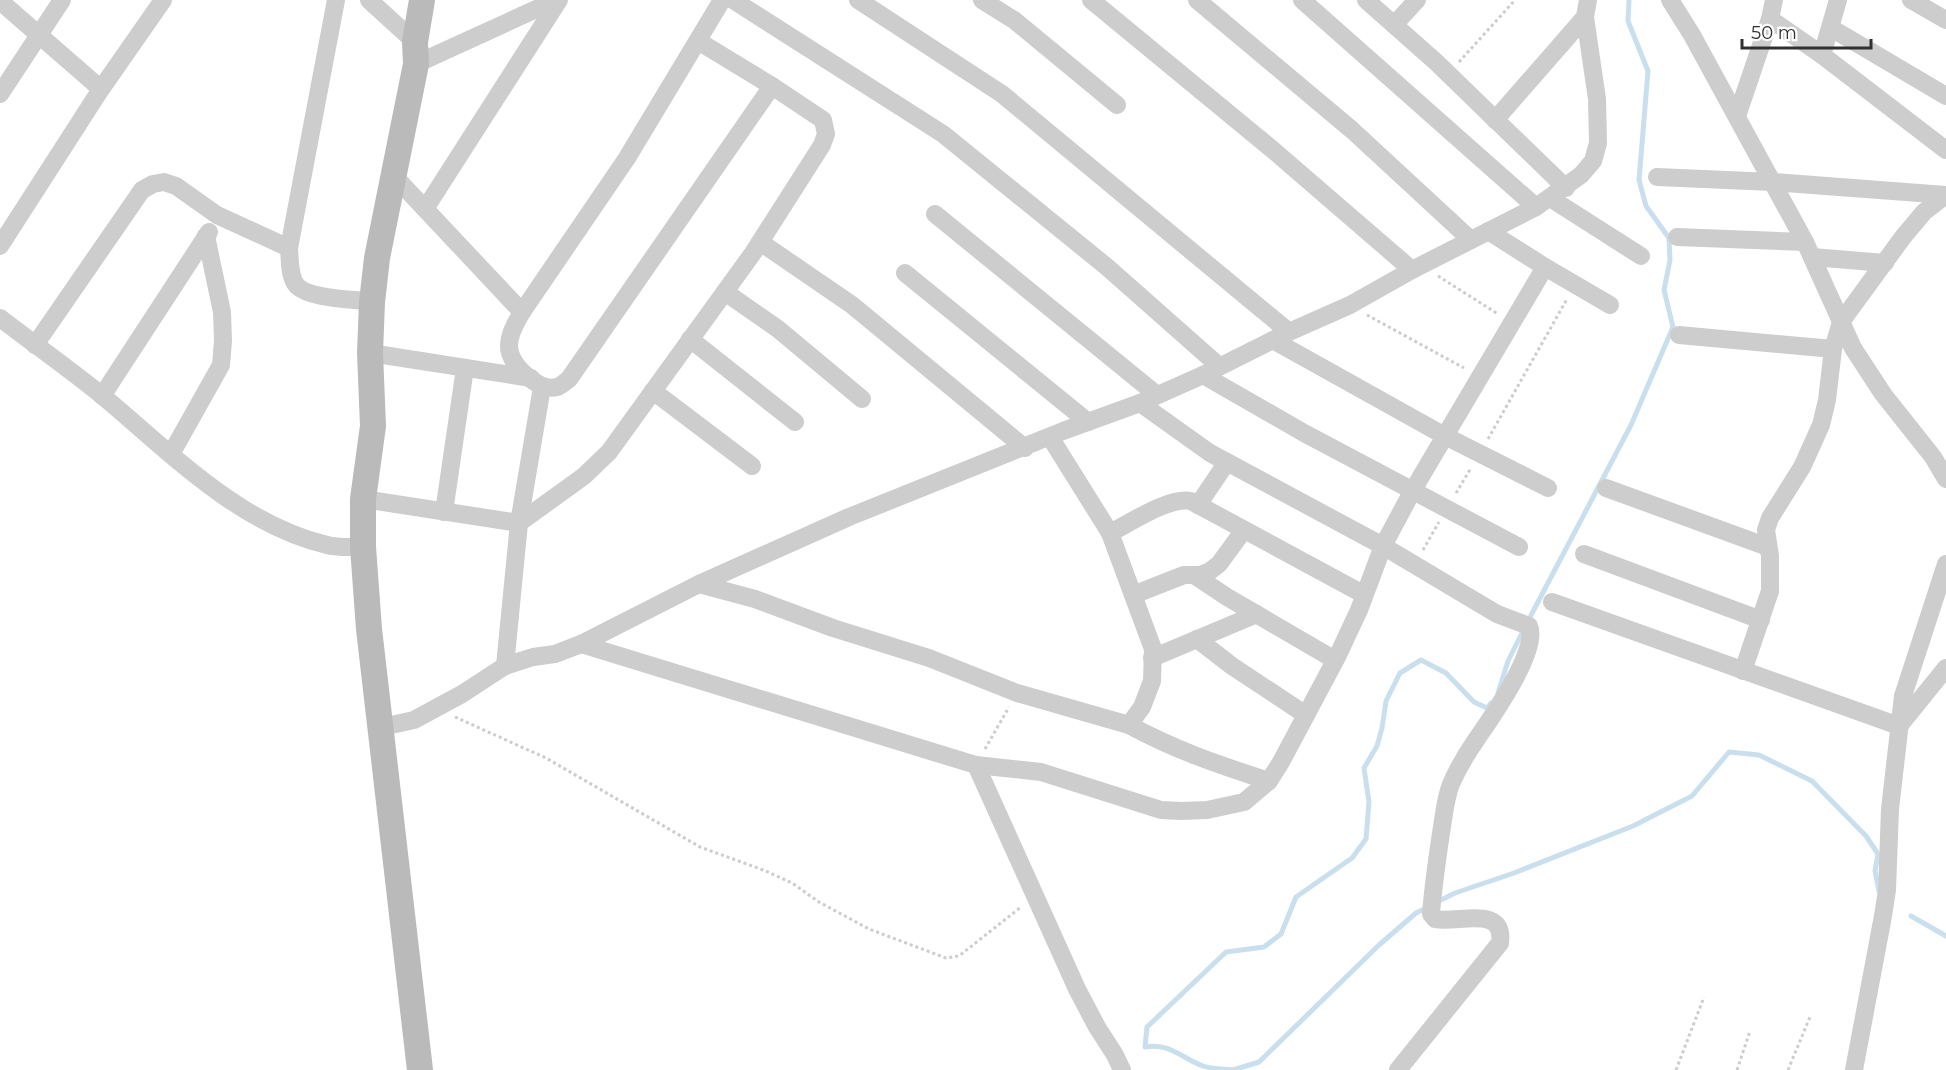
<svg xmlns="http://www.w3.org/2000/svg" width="1946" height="1070" font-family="Montserrat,sans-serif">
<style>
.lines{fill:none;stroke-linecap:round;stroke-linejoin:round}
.stream{stroke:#cadfed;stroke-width:5}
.path{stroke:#cdcdcd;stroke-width:3;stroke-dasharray:3 3;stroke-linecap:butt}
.street{stroke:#cdcdcd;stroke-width:18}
.secondary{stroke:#bababa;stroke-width:26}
</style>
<rect width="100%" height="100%" fill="#fff"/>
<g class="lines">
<g class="stream">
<path d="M1528 621 1631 425 1673 327 1664 290 1670 260 1669 238 1646 206 1639 180 1648 71 1628 21 1629 0"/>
<path d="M1498 693 1508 661 1524 629"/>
<path d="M1437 902 1455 893 1514 873 1633 826 1692 796 1729 752 1759 755 1812 781 1866 836 1878 854 1875 871 1879 891"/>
<path d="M1911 916 1946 936"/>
<path d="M1232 1070C1223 1069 1212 1069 1203 1066 1181 1058 1171 1043 1145 1047L1147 1027 1226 952 1264 947 1281 934 1296 897 1352 858 1366 839 1369 802 1364 768 1377 746 1382 728 1386 701 1400 673 1421 660 1446 673 1474 702 1487 708 1491 703"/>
<path d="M1233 1070 1259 1062 1379 945 1416 913 1428 907"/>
</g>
<g class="path">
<path d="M1459 62 1515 0"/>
<path d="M1438 276 1498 314"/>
<path d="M1367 315 1464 368"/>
<path d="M1488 439 1567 299"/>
<path d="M1456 493 1471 468"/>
<path d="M1423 550 1439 522"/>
<path d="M455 717 546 758 700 847 766 871 792 883 819 902 869 929 946 958 959 956 1021 907"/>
<path d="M985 749 1009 707"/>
<path d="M1676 1070 1704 997"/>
<path d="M1737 1070 1750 1031"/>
<path d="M1788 1070 1810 1017"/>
</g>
<g class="street">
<path d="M336 0 289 248C290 260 289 277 297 286 310 299 353 299 372 302"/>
<path d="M369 0 415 42"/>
<path d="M733 0 943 134 1107 267 1219 366"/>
<path d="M858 0 1002 94 1289 332"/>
<path d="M982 0 1014 20 1117 105"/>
<path d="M1091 0 1273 150 1412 270"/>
<path d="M1197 0 1352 130 1471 240"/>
<path d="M1302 0 1536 207"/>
<path d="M1366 0 1436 62 1566 188"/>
<path d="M1670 0 1692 35 1805 242 1853 348 1883 394 1933 457 1946 479"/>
<path d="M1911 0 1946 20"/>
<path d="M0 1 101 89"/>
<path d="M1770 19 1822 55 1838 0"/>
<path d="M1394 25 1417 0"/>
<path d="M1831 28 1946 96"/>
<path d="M698 41 772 86 569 379C566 381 561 386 557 387 540 392 515 369 510 353 506 339 515 324 522 312L627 158 722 0"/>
<path d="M1822 55 1946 150"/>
<path d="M416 64 556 0"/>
<path d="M0 94 62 0"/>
<path d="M1737 116 1770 19 1774 0"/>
<path d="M1495 120 1585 17"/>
<path d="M395 177 522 312"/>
<path d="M1657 177 1773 182 1946 195"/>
<path d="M1550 198 1641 256"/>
<path d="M425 209 559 0"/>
<path d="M935 214 1157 395"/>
<path d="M1677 237 1805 242"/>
<path d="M760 242 852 305 1025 448"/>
<path d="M0 246 101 89 163 0"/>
<path d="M1812 257 1885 263"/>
<path d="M1545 267 1610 305"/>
<path d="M905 273 1088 422"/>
<path d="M725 292 778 329 862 399"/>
<path d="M0 318C35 345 71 370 105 398 172 454 239 524 327 545 338 548 351 547 363 547"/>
<path d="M1679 335 1833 349"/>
<path d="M690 339 795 422"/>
<path d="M1273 340 1445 436 1548 488"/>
<path d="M35 345 142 190 153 184 164 182 176 186 217 215 289 248"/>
<path d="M370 353 531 378"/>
<path d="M1203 375 1304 433 1519 547"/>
<path d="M653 391 752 466"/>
<path d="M102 396 209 232"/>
<path d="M1140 403 1210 453 1383 546 1497 614 1529 626C1540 649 1490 720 1476 740 1467 753 1458 768 1451 784 1445 799 1444 816 1441 833 1437 860 1433 887 1431 914L1435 919C1457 924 1505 904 1500 943L1398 1070"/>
<path d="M171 454 221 365 223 341 222 312 206 236"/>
<path d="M1606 488 1768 547"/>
<path d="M363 499 519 523 542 387"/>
<path d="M1198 505 1227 462"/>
<path d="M444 512 465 368"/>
<path d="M1110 533C1132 522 1168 497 1191 501L1363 594"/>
<path d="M1584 554 1761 620"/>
<path d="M1194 575 1227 597 1335 660"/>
<path d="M699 584 755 599 833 628 929 658 1017 693 1129 725 1142 707 1152 681 1153 649 1110 533 1050 437"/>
<path d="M1133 595 1184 575H1200L1210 571 1219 564 1244 530"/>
<path d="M1552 602 1899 726 1946 668"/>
<path d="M1197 639 1232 666 1306 715"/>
<path d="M581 644 976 765 1041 772 1161 810 1181 811 1207 810 1244 802 1269 781 1281 762 1338 655 1359 610 1383 546 1413 490 1545 267 1488 231"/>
<path d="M1152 658 1257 614"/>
<path d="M505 666 519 523 584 476 609 452 753 253 822 145 826 134 823 120 772 86"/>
<path d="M1743 671 1770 591V556L1766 530 1770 518 1802 467 1821 425 1827 400 1833 349 1841 322 1903 237 1924 212 1946 195"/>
<path d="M1129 725C1175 750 1219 765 1269 781"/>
<path d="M382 727 414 720 462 694 505 666 533 657 555 654 581 644 699 584 849 517 1063 431 1140 403 1203 375 1289 332 1350 305 1412 270 1536 207 1581 175 1593 161 1598 143 1597 99 1585 17 1588 0"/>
<path d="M976 765 1077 989 1097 1027 1115 1055 1122 1070"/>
<path d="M1854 1070 1883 916 1887 890 1890 809 1903 696 1946 564"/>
</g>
<path class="secondary" d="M420 1070 369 629 363 547V499L373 426 370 353 372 302 377 258 416 64 415 42 422 0"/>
</g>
<path d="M1742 39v9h129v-9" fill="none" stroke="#303030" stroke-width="3"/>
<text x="1751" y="39" font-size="18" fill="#303030" stroke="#ffffff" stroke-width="4.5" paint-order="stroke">50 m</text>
</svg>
